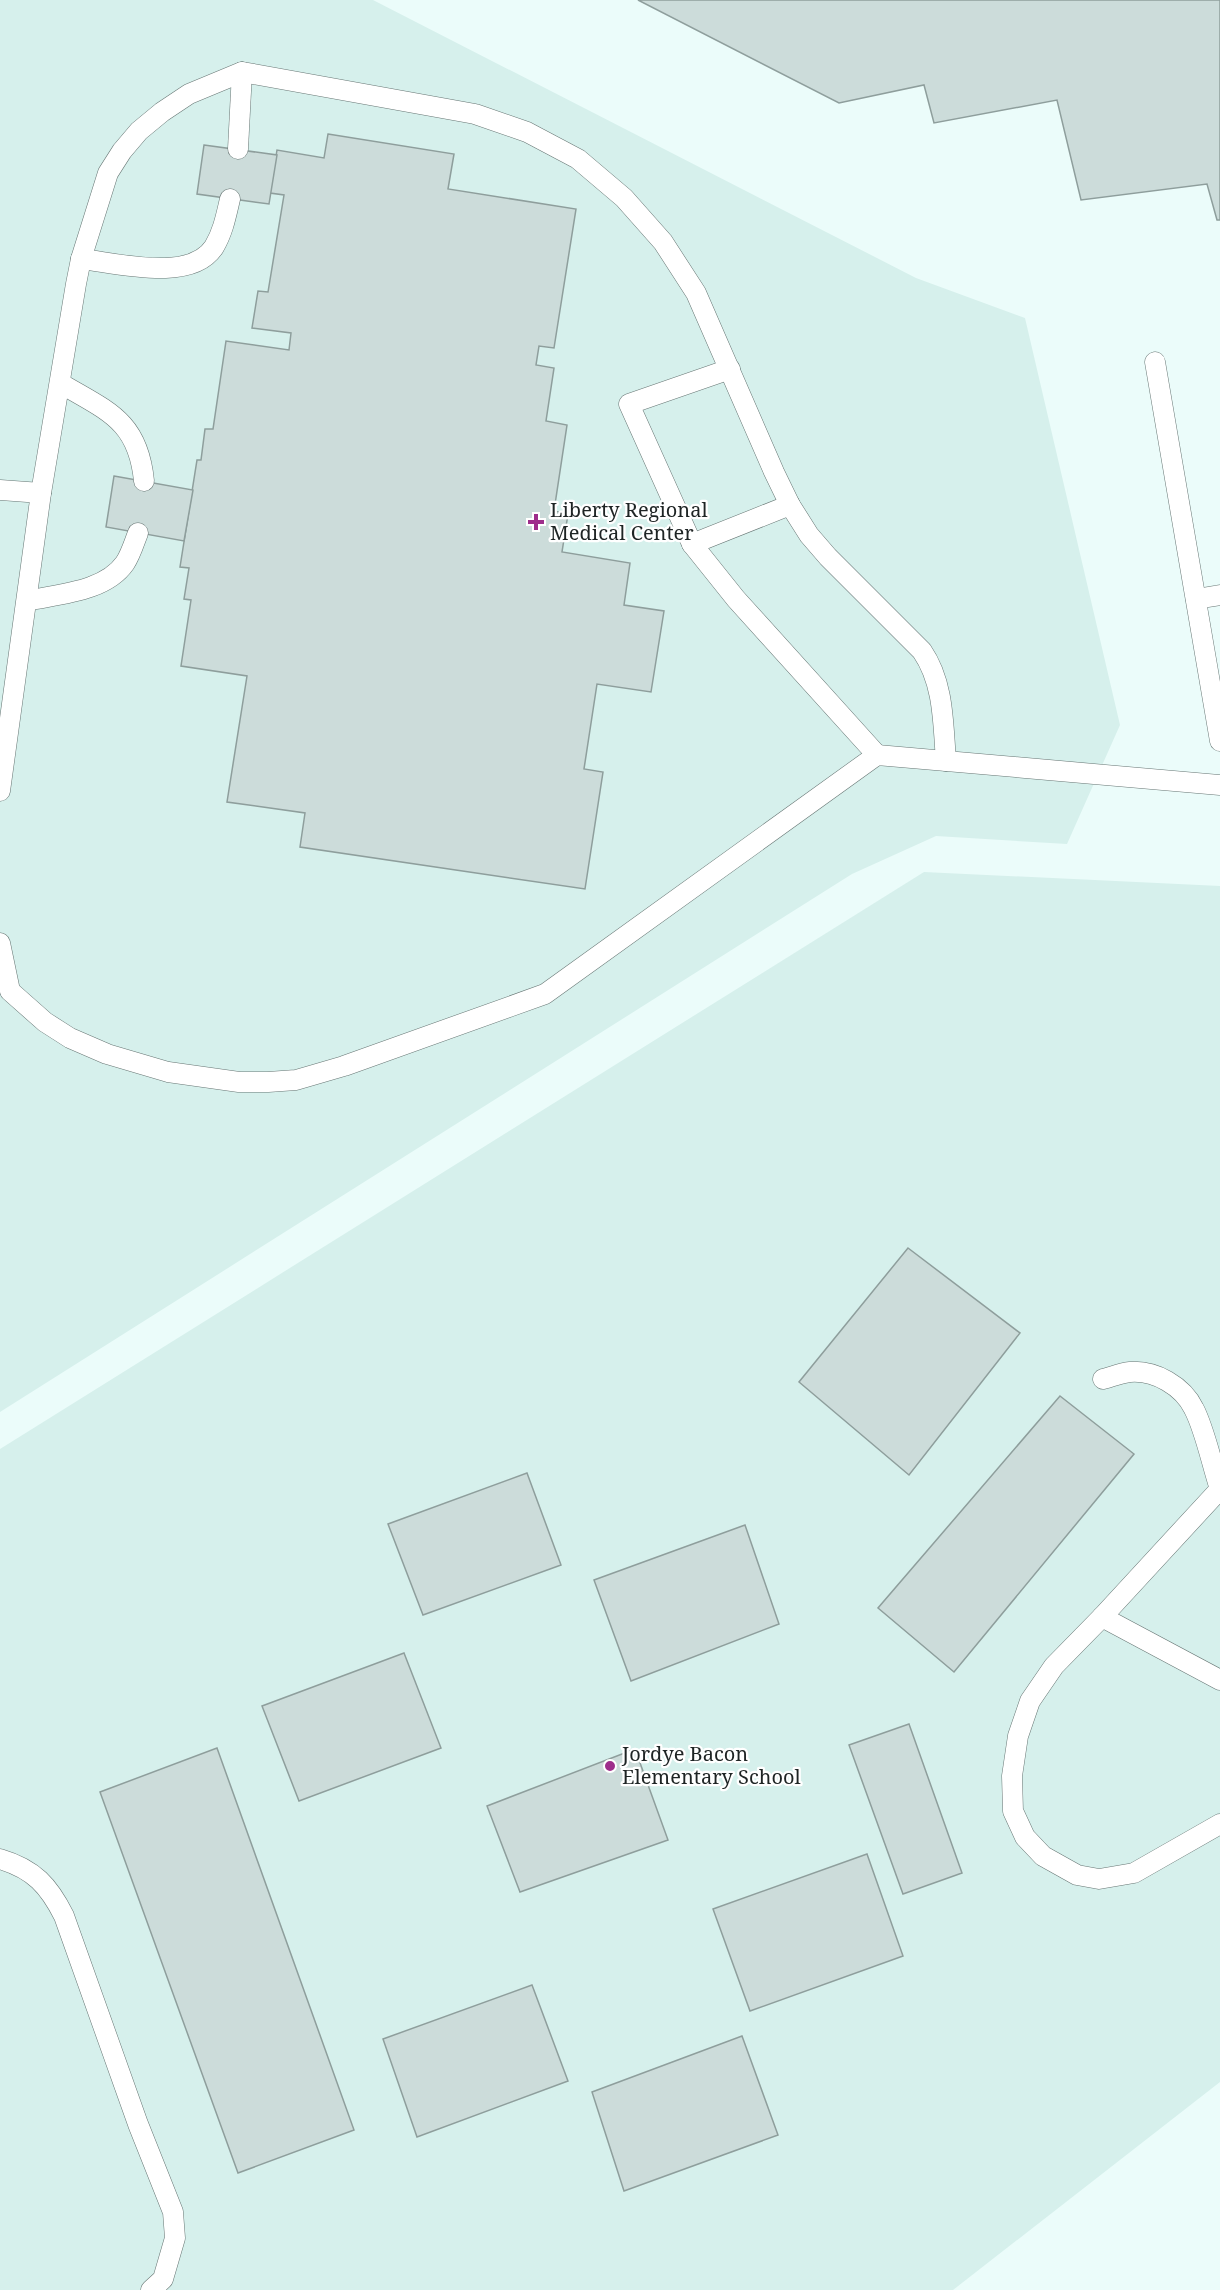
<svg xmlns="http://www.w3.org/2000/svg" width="1220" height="2290" font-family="'Noto Serif',serif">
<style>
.built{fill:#d6f0ec}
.building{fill:#ccdcda;stroke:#8e9e9c;stroke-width:1.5}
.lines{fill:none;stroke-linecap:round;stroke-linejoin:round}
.service-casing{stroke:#677674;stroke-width:21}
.service{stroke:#fff;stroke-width:20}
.poi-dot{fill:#9e2d8b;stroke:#fff;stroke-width:2}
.labels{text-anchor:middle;stroke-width:4.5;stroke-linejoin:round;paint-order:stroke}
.poi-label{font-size:20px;fill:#1e2424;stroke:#fff;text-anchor:start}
</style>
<rect width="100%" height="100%" fill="#ebfcfa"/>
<g class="built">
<path d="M0 0H373L916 278 1025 318 1120 725 1067 844 936 836 852 874 0 1412Z"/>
<path d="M924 872 1220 886V2082L953 2290H0V1449Z"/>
</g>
<g class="building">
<path d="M638 0H1220V220H1217L1207 184 1081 200 1057 100 934 123 924 85 839 103Z"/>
<path d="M328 134 454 154 448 189 576 209 554 348 539 346 536 365 554 368 546 421 567 425 554 511 568 514 562 552 630 563 624 605 664 611 651 692 597 684 584 769 603 772 585 889 300 847 305 813 227 802 247 676 181 666 191 600 184 599 189 568 180 567 197 460H201L205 429H213L226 341 289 350 291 333 252 328 258 291 268 292 284 195 270 193 277 150 324 158Z"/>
<path d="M204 145 277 155 269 204 197 194Z"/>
<path d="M114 476 193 490 184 541 106 527Z"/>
<path d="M908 1248 1020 1333 909 1475 799 1382Z"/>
<path d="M1060 1396 1134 1454 954 1672 878 1608Z"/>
<path d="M527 1473 561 1565 423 1615 388 1524Z"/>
<path d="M745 1525 779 1624 631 1681 594 1580Z"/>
<path d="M404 1653 441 1748 299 1801 262 1706Z"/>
<path d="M909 1724 962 1873 903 1894 849 1745Z"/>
<path d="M217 1748 354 2130 238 2173 100 1792Z"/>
<path d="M635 1749 668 1840 520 1892 487 1806Z"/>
<path d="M867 1854 903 1956 750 2011 713 1909Z"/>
<path d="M532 1985 568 2081 417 2137 383 2039Z"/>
<path d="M742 2036 778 2135 624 2191 592 2092Z"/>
</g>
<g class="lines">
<g class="service-casing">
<g id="service">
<path d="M238 149 242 72"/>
<path d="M81 259C117 263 191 283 214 247 223 232 226 216 230 199"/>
<path d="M1155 362 1220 741"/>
<path d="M730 369 629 404 692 544 736 599 877 755"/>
<path d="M60 383C107 411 138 420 144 481"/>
<path d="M0 490 41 493"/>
<path d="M692 544 790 505"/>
<path d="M1196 599 1220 595"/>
<path d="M27 601C58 594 105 592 125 563 131 554 134 543 138 533"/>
<path d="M0 791 41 493 76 284 81 259 108 173 122 151 139 131 162 112 189 94 242 72 475 114 527 132 578 159 624 198 663 242 696 293 774 472 790 505 809 535 828 557 922 651C944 683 943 723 946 761"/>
<path d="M0 943 10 991 45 1022 70 1038 107 1054 168 1072 239 1082H268L296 1080 344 1066 545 994 877 755 1220 785"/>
<path d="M1102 1617 1220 1489C1212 1465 1205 1430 1194 1409 1183 1386 1155 1370 1130 1372 1121 1373 1111 1377 1103 1379"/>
<path d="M1220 1680 1102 1617 1054 1666 1030 1701 1018 1736 1012 1776 1013 1811 1025 1837 1043 1856 1077 1875 1099 1879 1134 1873 1220 1824"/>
<path d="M0 1859C34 1869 49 1886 64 1916L138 2124 173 2212 175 2238 163 2279 151 2290"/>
</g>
</g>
<use href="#service" class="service"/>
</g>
<g class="poi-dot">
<path d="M533 513h6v6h6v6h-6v6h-6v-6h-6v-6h6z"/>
<circle cx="610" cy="1766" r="6"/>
</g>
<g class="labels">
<g class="poi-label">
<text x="550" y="517">Liberty Regional<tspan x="550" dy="23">Medical Center</tspan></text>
<text x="622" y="1761">Jordye Bacon<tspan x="622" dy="23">Elementary School</tspan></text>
</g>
</g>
</svg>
